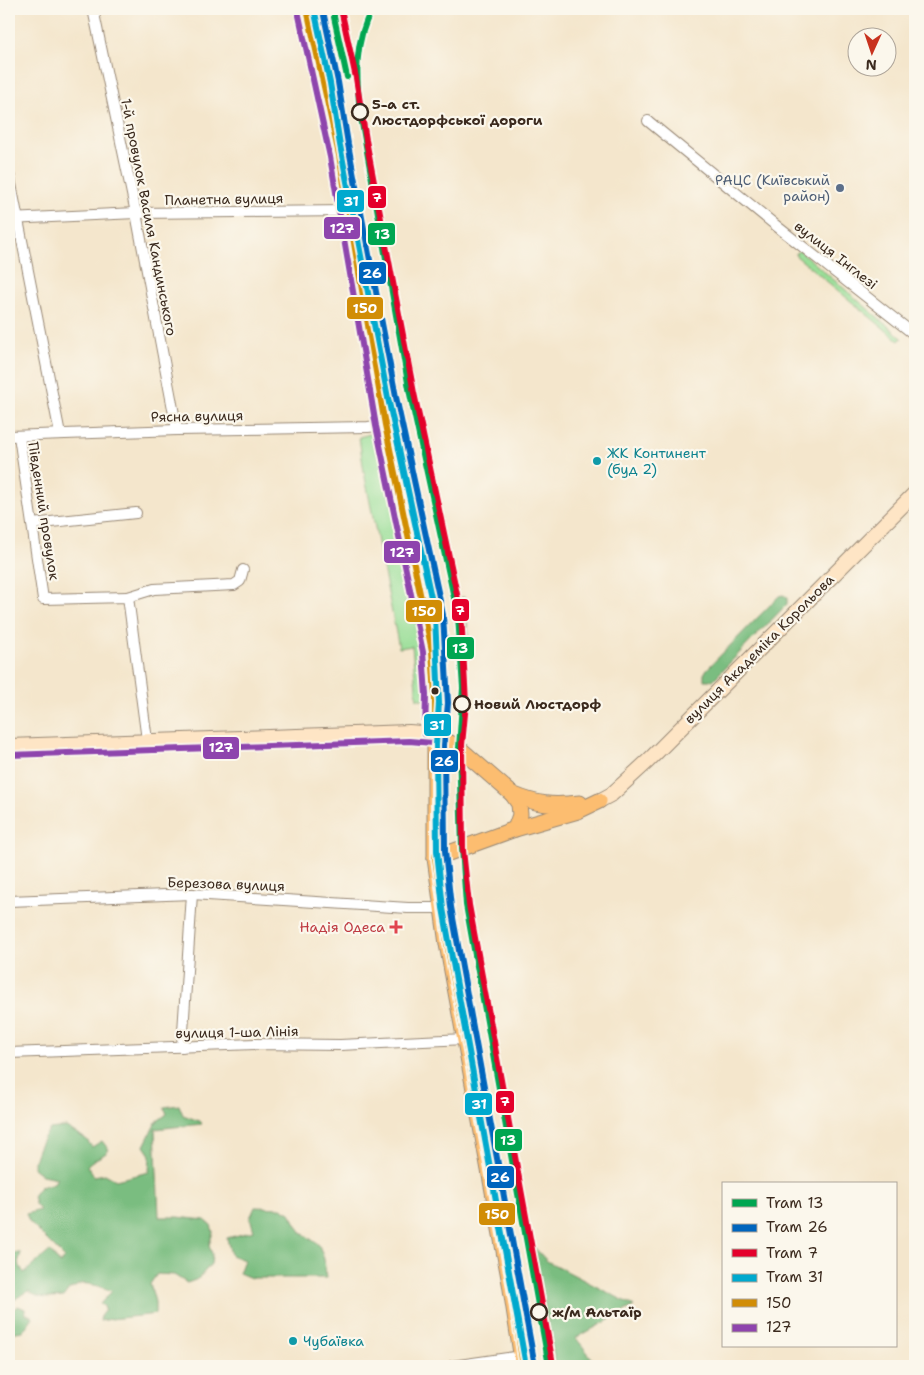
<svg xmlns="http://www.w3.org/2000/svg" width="924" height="1375" font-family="'Shantell Sans',sans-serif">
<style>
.green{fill:#99de97;stroke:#6a845a}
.forest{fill:#7abd80;stroke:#5a744f}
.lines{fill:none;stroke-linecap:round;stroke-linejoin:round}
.minor-casing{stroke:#988875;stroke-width:12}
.secondary-casing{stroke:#988875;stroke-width:16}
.primary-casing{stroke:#988875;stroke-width:17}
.minor{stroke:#fff;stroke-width:10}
.secondary{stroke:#fee5c5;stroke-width:14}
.primary{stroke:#fcbd6f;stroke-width:15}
.bus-1-casing{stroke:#fbf7ec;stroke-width:10}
.bus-2-casing{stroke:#fbf7ec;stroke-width:10}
.bus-1{stroke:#d18d06;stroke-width:6}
.bus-2{stroke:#8e44ad;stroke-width:6}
.tram-1-casing{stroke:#fbf7ec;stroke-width:10}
.tram-2-casing{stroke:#fbf7ec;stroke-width:10}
.tram-3-casing{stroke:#fbf7ec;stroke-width:10}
.tram-4-casing{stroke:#fbf7ec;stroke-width:10}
.tram-1{stroke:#00a651;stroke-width:6}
.tram-2{stroke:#0065bd;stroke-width:6}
.tram-3{stroke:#e4002b;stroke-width:6}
.tram-4{stroke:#00a9ce;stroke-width:6}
.stop-dot{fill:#fbf7ec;stroke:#3b2a1e;stroke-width:2.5}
.service-dot{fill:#5c6f8a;stroke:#fbf7ec;stroke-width:2}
.culture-dot{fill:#0f9aa8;stroke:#fbf7ec;stroke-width:2}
.bus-dot{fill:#3b2a1e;stroke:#fbf7ec;stroke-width:2}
.health-dot{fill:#e0444e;stroke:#fbf7ec;stroke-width:2}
.labels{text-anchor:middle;stroke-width:4.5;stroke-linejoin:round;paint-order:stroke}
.stop-label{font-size:14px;font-weight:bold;fill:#3b2a1e;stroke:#fbf7ec;text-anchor:start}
.service-label{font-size:14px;fill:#4e5e75;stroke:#fbf7ec;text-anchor:end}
.street-label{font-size:14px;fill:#3b2a1e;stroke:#fbf7ec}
.culture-label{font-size:14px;fill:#0d838f;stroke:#fbf7ec;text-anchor:start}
.health-label{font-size:14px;fill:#be3a42;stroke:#fbf7ec;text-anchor:end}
.line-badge{stroke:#fbf7ec;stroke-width:2}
.badge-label{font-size:14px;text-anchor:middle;font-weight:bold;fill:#fff}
</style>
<rect width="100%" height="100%" fill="#fbf7ec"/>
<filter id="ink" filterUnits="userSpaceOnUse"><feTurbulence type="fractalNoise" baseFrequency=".02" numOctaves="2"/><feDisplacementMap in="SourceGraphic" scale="10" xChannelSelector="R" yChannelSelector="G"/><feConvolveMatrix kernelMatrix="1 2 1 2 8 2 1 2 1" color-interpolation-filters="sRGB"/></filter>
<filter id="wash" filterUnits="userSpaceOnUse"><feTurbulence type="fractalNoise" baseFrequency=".0096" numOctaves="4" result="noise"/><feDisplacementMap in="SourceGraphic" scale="20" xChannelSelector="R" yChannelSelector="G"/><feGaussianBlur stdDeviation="1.12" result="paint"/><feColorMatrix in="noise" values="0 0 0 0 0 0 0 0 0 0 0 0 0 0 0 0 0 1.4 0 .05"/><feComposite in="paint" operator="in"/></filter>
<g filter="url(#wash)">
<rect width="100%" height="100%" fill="#f4e6cc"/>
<g class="green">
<path d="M799 250 902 338 899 341 795 255Z"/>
<path d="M382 431 421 646 425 699H417L412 646 399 648 364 472 359 437Z"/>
</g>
<g class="forest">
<path d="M783 595 787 597V604L713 680H704V674L707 669 779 596Z"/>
<path d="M464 597 471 657H465L458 598Z"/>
<path d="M179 1105 183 1115 199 1121 202 1124 155 1129 159 1217H177L205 1220 211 1225 213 1232 209 1245 212 1254 211 1264 198 1279 187 1283 174 1275 157 1274 150 1284 155 1302V1314C137 1317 118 1317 100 1321L101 1315 105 1310 104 1306 100 1304 112 1291C104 1288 88 1282 80 1284 75 1286 74 1289 69 1289L63 1297C51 1298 39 1300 29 1291L18 1297 12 1302H9V1253H21L18 1263 24 1273 50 1251 60 1264 65 1258 30 1223 26 1214 40 1210 35 1204 33 1196 40 1187 54 1183 57 1178 42 1175 33 1168C35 1154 41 1140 50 1129L66 1127 86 1139 92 1147 102 1141 109 1150C102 1158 93 1158 87 1166L94 1176 105 1174 116 1180 149 1172 150 1155 144 1146 156 1122 167 1114 164 1107Z"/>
<path d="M255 1207 281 1208 290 1213 301 1232 319 1245 324 1259 326 1278H251L239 1273 244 1260 231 1255 227 1238 254 1231 250 1218Z"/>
<path d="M533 1246 547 1261 634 1306 576 1338 598 1366H556Z"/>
<path d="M18 1306 25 1309V1313L33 1317 23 1331 9 1333V1312Z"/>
</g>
</g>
<g filter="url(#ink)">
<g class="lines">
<g class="minor-casing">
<g id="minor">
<path d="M93 9 136 213 177 430"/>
<path d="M648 121 779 228 915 335"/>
<path d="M9 174 60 434"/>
<path d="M9 219 136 213 350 211"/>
<path d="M9 436 177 430 368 427 385 425"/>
<path d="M19 436 43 599 128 597 147 740"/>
<path d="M32 524 136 513"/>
<path d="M128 597 154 589 234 585 240 581 243 570"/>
<path d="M9 901 192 894 408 908H442"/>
<path d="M182 1047 192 894"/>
<path d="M9 1053 255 1044 340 1045 465 1039"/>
<path d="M452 1366 521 1356"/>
</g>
</g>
<g class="secondary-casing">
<g id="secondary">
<path d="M9 746 409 732 434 734"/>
<path d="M599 801 612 794 648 761 915 493"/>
</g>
</g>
<g class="primary-casing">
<g id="primary">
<path d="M307 9 339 155 385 425 432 651 435 695V858L447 944 510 1283 523 1366"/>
<path d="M434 734 459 748 512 794 519 804 520 815 515 829"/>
<path d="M512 794C538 805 552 806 580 803"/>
<path d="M435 858 515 829 578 811 599 801"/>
</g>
</g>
<use href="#minor" class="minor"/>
<use href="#secondary" class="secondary"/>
<use href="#primary" class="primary"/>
<g class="bus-1-casing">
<path id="bus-1" d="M307 9 339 155 385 425 432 651 435 695V858L447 944 510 1283 523 1366"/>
</g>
<g class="bus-2-casing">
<g id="bus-2">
<path d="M298 11 330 157 376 426 423 652 426 695 425 734"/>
<path d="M9 755 409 741 433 743"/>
</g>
</g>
<use href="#bus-1" class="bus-1"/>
<use href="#bus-2" class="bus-2"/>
<g class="tram-1-casing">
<g id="tram-1">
<path d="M334 9V17L347 77"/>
<path d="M372 9C354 42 356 75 360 112L410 394 458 616 463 688 459 748 462 848 466 905 549 1366"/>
</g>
</g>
<g class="tram-2-casing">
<path id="tram-2" d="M323 11 338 82 348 144 396 397 443 615 448 703 444 745 445 851 451 907 535 1366"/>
</g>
<g class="tram-3-casing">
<path id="tram-3" d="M341 9 356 78 366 140 414 393 461 613 466 703 462 745 463 850 469 905 553 1364"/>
</g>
<g class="tram-4-casing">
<path id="tram-4" d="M315 13 330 83 340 145 388 398 435 616 439 703 436 745 437 851 443 908 526 1366"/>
</g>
<use href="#tram-1" class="tram-1"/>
<use href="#tram-2" class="tram-2"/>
<use href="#tram-3" class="tram-3"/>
<use href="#tram-4" class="tram-4"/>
</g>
</g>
<g class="stop-dot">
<circle cx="360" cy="112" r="8"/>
<circle cx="462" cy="704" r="8"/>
<circle cx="539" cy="1312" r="8"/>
</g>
<circle class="service-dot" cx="840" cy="188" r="5"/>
<g class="culture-dot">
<circle cx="597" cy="461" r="5"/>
<circle cx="293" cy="1341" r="5"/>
</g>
<circle class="bus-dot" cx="435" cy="691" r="4.5"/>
<path class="health-dot" d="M393.5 919.5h5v5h5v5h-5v5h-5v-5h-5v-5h5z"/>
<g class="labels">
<g class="stop-label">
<text x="372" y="109">5-а ст.<tspan x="372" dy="16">Люстдорфської дороги</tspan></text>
<text x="474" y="709">Новий Люстдорф</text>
<text x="552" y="1317">ж/м Альтаїр</text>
</g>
<g class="service-label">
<text x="830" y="185">РАЦС (Київський<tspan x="830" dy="16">район)</tspan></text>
</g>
<g class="street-label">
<text transform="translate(224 199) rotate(-1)" y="5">Планетна вулиця</text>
<text transform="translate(149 217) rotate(79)" y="5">1-й провулок Василя Кандинського</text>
<text transform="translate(836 255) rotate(38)" y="5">вулиця Інглезі</text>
<text transform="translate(197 416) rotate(-1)" y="5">Рясна вулиця</text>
<text transform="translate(44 511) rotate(81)" y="5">Південний провулок</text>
<text transform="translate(759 649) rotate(-45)" y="5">вулиця Академіка Корольова</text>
<text transform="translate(226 884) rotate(2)" y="5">Березова вулиця</text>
<text transform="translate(237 1032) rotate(-1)" y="5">вулиця 1-ша Лінія</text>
</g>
<g class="culture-label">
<text x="607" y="458">ЖК Континент<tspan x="607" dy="16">(буд 2)</tspan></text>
<text x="303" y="1346">Чубаївка</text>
</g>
<g class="health-label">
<text x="385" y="932">Надія Одеса</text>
</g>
</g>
<g class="line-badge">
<rect x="367" y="185" width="20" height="24" rx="5" fill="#e4002b"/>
<rect x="336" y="189" width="29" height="24" rx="5" fill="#00a9ce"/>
<rect x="323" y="216" width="38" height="24" rx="5" fill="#8e44ad"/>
<rect x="367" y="222" width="29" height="24" rx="5" fill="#00a651"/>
<rect x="358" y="261" width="29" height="24" rx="5" fill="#0065bd"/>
<rect x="346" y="296" width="38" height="24" rx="5" fill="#d18d06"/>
<rect x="383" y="540" width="38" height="24" rx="5" fill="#8e44ad"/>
<rect x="451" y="598" width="19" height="24" rx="5" fill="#e4002b"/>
<rect x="405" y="599" width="38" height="24" rx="5" fill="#d18d06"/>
<rect x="446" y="636" width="29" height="24" rx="5" fill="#00a651"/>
<rect x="423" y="713" width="29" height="24" rx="5" fill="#00a9ce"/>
<rect x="202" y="736" width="38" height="24" rx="5" fill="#8e44ad"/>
<rect x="430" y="749" width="29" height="24" rx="5" fill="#0065bd"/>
<rect x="495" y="1090" width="20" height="24" rx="5" fill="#e4002b"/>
<rect x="464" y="1092" width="29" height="24" rx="5" fill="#00a9ce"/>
<rect x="494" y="1128" width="29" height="24" rx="5" fill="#00a651"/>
<rect x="486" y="1165" width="29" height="24" rx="5" fill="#0065bd"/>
<rect x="478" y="1202" width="38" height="24" rx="5" fill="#d18d06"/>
</g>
<g class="badge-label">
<text x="377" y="202">7</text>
<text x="351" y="206">31</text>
<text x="342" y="233">127</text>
<text x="382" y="239">13</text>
<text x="372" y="278">26</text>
<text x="365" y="313">150</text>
<text x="402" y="557">127</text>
<text x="460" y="615">7</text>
<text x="424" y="616">150</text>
<text x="460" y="653">13</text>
<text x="437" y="730">31</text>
<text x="221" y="752">127</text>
<text x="444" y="766">26</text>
<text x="505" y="1106">7</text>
<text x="479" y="1109">31</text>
<text x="508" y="1145">13</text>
<text x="500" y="1182">26</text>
<text x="497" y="1219">150</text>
</g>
<rect width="924" height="1375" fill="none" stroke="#fbf7ec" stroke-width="30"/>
<rect x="722" y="1182" width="175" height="165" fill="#fbf7ec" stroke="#aea59a"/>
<rect x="732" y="1199" width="25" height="8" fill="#00a651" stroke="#aea59a"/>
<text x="766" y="1208" font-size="15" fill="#3b2a1e">Tram 13</text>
<rect x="732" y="1224" width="25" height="8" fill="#0065bd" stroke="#aea59a"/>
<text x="766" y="1232" font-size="15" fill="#3b2a1e">Tram 26</text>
<rect x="732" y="1249" width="25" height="8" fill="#e4002b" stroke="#aea59a"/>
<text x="766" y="1258" font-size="15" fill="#3b2a1e">Tram 7</text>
<rect x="732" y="1274" width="25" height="8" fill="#00a9ce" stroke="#aea59a"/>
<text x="766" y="1282" font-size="15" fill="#3b2a1e">Tram 31</text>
<rect x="732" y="1299" width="25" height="8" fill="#d18d06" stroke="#aea59a"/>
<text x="766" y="1308" font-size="15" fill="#3b2a1e">150</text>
<rect x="732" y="1324" width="25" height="8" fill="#8e44ad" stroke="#aea59a"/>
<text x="766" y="1332" font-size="15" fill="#3b2a1e">127</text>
<g transform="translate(872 52) rotate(183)"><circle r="24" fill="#fbf7ec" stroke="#aea59a"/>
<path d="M0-4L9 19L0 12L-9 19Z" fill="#c8321e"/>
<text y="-8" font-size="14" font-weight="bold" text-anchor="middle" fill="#3b2a1e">N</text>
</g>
</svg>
